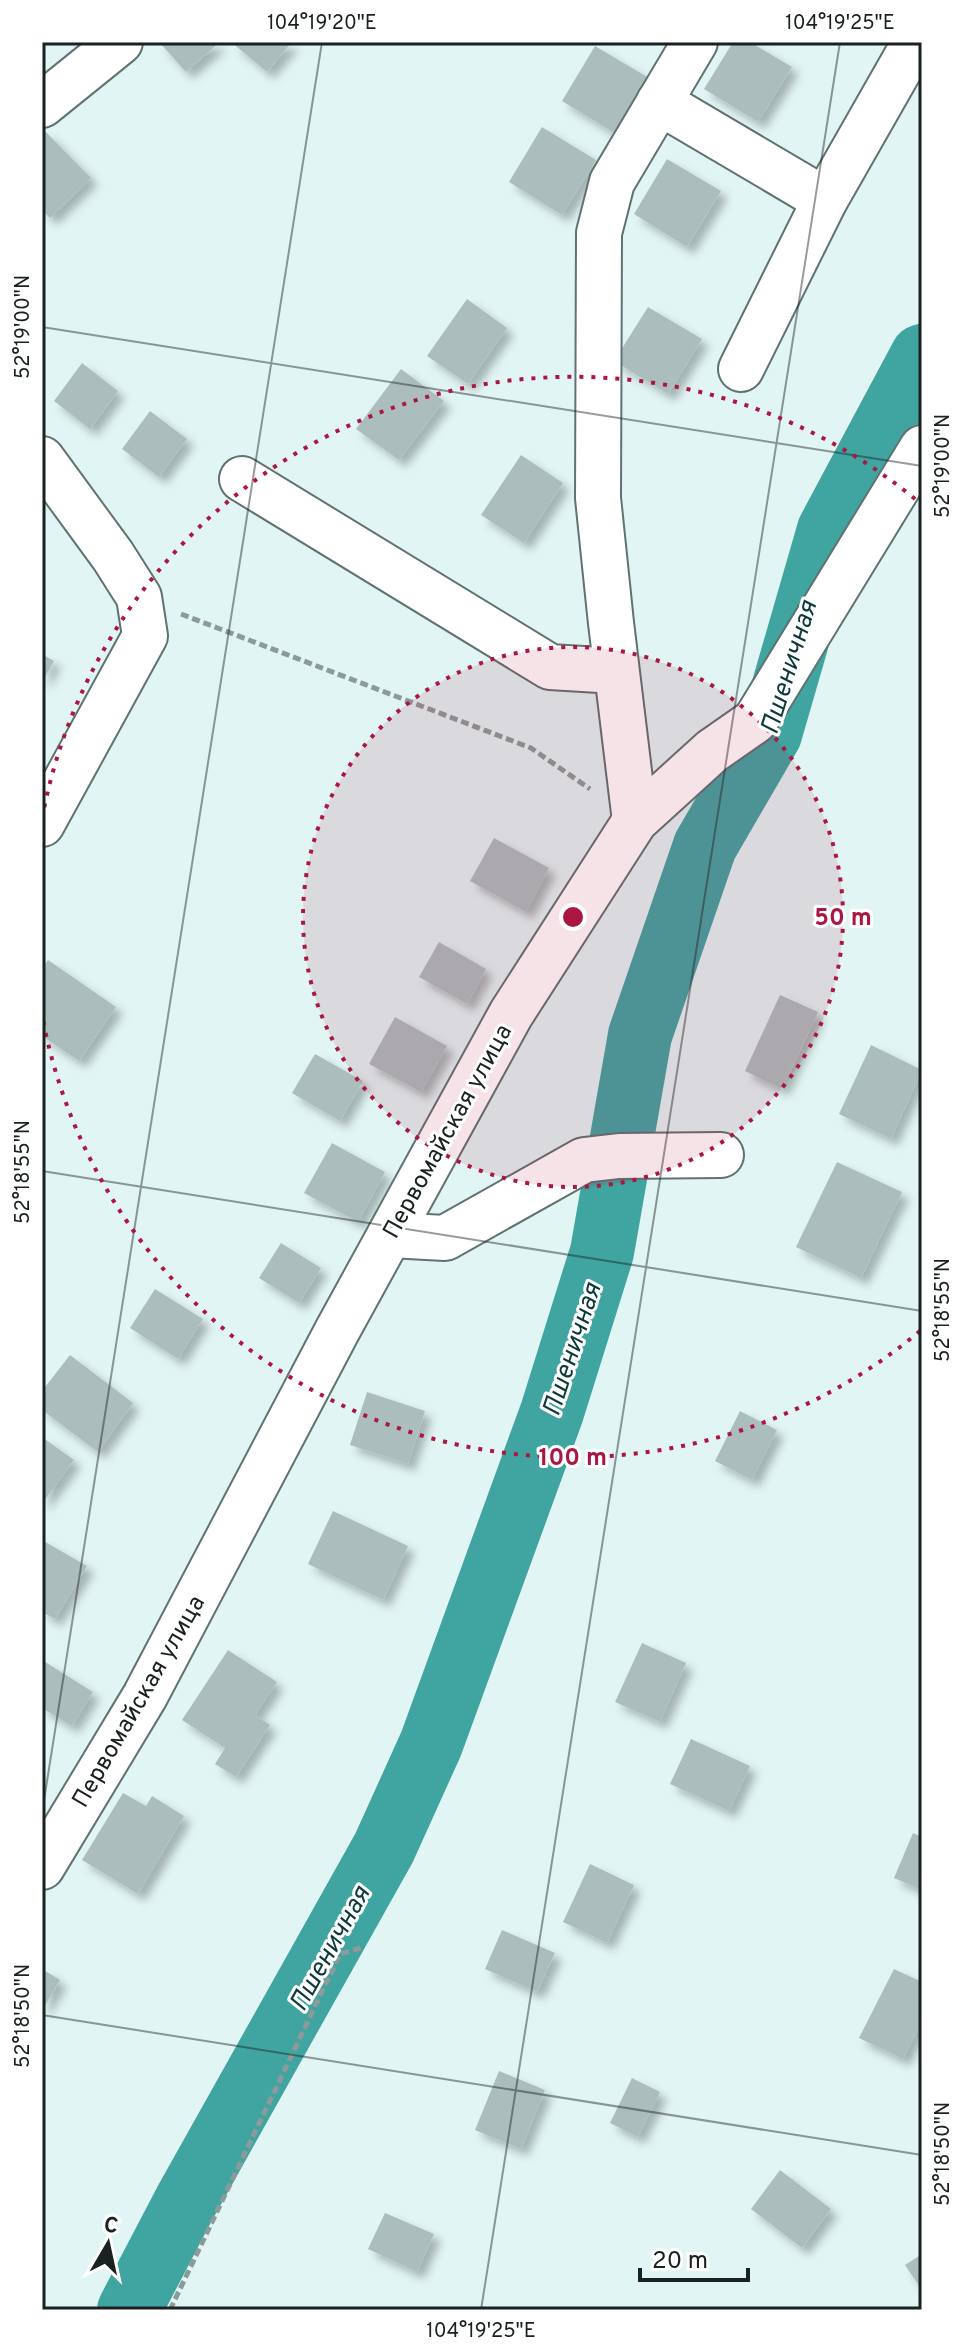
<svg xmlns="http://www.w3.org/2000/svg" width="964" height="2352" font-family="Overpass,sans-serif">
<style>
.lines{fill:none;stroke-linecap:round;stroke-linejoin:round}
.river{stroke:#40a4a1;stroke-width:64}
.building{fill:#abbebd;filter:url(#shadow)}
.minor-casing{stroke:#607271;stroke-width:48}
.path{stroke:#8c9a9a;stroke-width:5;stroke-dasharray:8 4;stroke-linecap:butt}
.minor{stroke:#fff;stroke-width:44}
.ticks{fill:none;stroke:#1a2121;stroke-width:2;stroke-opacity:0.45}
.ring{fill:none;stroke:#ac1741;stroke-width:4;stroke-dasharray:4 8}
.labels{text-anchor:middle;stroke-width:6;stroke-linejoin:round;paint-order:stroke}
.street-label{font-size:24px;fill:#1a2121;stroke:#fff}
.water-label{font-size:26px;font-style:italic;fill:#0b3a39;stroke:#fff}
.centre{fill:#ac1741;stroke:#fff;stroke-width:4}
.ring-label{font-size:24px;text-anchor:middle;font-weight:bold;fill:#ac1741;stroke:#fff;stroke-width:6;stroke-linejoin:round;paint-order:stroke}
.neatline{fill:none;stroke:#1a2121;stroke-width:3}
.ticks-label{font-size:20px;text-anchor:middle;fill:#1a2121}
</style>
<defs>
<filter id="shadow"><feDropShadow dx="7" dy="7" stdDeviation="4" flood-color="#0004"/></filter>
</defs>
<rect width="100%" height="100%" fill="#e1f5f4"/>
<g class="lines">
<path class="river" d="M129 2310 185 2203 384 1848 431 1744 552 1412 602 1252 640 1035 705 846 770 734 829 530 922 356"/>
</g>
<g class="building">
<path d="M159 42H220L186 72Z"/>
<path d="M231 42H292L267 72Z"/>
<path d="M733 42H750L792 67 758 122 704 89Z"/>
<path d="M595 46 649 78 616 134 562 101Z"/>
<path d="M542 127 596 160 562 215 509 182Z"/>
<path d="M45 131 91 178 50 218 42 210V134Z"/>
<path d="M667 159 721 191 687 247 634 214Z"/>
<path d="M467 299 507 328 468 384 427 356Z"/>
<path d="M648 307 702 339 668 394 614 361Z"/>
<path d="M82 363 118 391 90 429 54 401Z"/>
<path d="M401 369 444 401 399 460 356 429Z"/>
<path d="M150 411 187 439 159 477 122 449Z"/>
<path d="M521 455 563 483 524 543 481 515Z"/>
<path d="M42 654 54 661 42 683Z"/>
<path d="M494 838 549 868 526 912 470 881Z"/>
<path d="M439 942 486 969 467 1004 419 977Z"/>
<path d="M48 960 116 1007 79 1061 42 1036V969Z"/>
<path d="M780 995 818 1012 782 1089 745 1071Z"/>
<path d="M395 1017 447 1046 421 1092 369 1064Z"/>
<path d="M871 1045 922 1070 891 1139 839 1114Z"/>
<path d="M315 1054 363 1081 340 1121 292 1093Z"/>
<path d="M332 1143 385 1172 358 1222 304 1193Z"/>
<path d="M837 1162 902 1192 861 1278 796 1247Z"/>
<path d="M281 1243 321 1268 299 1303 259 1278Z"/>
<path d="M155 1289 203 1319 178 1359 130 1328Z"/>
<path d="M70 1355 133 1403 98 1452 42 1410V1391Z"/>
<path d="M367 1392 425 1411 408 1464 350 1445Z"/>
<path d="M740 1411 777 1430 752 1480 715 1461Z"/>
<path d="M42 1437 74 1460 42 1504Z"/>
<path d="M333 1511 408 1546 383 1600 308 1564Z"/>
<path d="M42 1540 87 1566 55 1619 42 1612Z"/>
<path d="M642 1643 686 1663 660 1722 615 1702Z"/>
<path d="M228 1650 277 1682 255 1715 270 1725 236 1777 215 1764 225 1748 182 1720Z"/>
<path d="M42 1660 93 1692 72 1726 42 1708Z"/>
<path d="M691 1739 750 1766 729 1811 670 1784Z"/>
<path d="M123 1793 146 1806 152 1796 184 1816 138 1894 82 1860Z"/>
<path d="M913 1833 922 1837V1890L894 1878Z"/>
<path d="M590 1864 634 1885 607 1943 563 1922Z"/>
<path d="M502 1930 555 1953 537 1992 485 1969Z"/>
<path d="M42 1969 60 1980 42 2011Z"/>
<path d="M894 1969 922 1982V2021L903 2059 859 2038Z"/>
<path d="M499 2071 545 2090 521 2149 475 2130Z"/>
<path d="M632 2078 660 2092 638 2137 610 2123Z"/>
<path d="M780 2170 831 2209 802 2248 751 2209Z"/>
<path d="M385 2213 434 2234 417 2272 368 2249Z"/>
<path d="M922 2254V2290L905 2265Z"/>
</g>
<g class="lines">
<g class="minor-casing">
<g id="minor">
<path d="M659 102 825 200"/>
<path d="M42 105 120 42"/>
<path d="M741 369 825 200 915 42"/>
<path d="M42 459 113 556 139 597 145 636 42 824"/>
<path d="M242 479 550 667 616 671"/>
<path d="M635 821 611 623 598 498 599 233 612 182 695 42"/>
<path d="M390 1235 445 1238 584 1160 619 1156 721 1155"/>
<path d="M42 1867 145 1696 337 1331 511 1014 635 821 712 751 755 721 922 448"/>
</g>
</g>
<g class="path">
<path d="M181 614 531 748 590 789"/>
<path d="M170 2310 340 1954 364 1947"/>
</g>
<use href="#minor" class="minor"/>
</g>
<path class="ticks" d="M42 327 922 466M42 1171 922 1311M42 1813 322 42M42 2015 922 2155M481 2310 840 42"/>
<circle cx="573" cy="917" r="270" fill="#ac1741" fill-opacity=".12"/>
<g class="ring">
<circle cx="573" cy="917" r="270"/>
<path d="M920 1331A540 540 0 0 1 42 1015M42 819A540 540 0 0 1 920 503"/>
</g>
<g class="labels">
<g class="street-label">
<text transform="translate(447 1131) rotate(-61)" y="8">Первомайская улица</text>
<text transform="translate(138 1701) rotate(-60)" y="8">Первомайская улица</text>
</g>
<g class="water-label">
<text transform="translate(788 667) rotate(-73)" y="9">Пшеничная</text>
<text transform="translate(571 1349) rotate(-72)" y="9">Пшеничная</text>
<text transform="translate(329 1948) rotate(-61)" y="9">Пшеничная</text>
</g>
</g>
<circle cx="573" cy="917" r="12" class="centre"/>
<g class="ring-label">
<text x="843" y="925">50 m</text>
<text x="573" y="1465">100 m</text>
</g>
<rect width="964" height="2352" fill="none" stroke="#ffffff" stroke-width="88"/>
<g transform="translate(108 2244) rotate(9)" stroke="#ffffff" stroke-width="6" paint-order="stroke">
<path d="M0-6L14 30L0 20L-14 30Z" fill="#1a2121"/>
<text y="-12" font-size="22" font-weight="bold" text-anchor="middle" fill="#1a2121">С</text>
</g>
<path d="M640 2268v12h108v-12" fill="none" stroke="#1a2121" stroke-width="4"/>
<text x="652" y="2268" font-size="24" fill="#1a2121" stroke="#ffffff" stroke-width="6" paint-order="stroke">20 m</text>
<rect x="44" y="44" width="876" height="2264" class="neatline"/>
<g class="ticks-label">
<text x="322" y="29">104°19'20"E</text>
<text x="840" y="29">104°19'25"E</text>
<text transform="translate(22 327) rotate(-90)" y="7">52°19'00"N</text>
<text transform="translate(942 466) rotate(-90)" y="7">52°19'00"N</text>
<text transform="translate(22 1172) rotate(-90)" y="7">52°18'55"N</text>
<text transform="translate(942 1310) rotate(-90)" y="7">52°18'55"N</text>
<text transform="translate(22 2016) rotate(-90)" y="7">52°18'50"N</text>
<text transform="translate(942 2154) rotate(-90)" y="7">52°18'50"N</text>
<text x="481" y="2337">104°19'25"E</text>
</g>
</svg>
